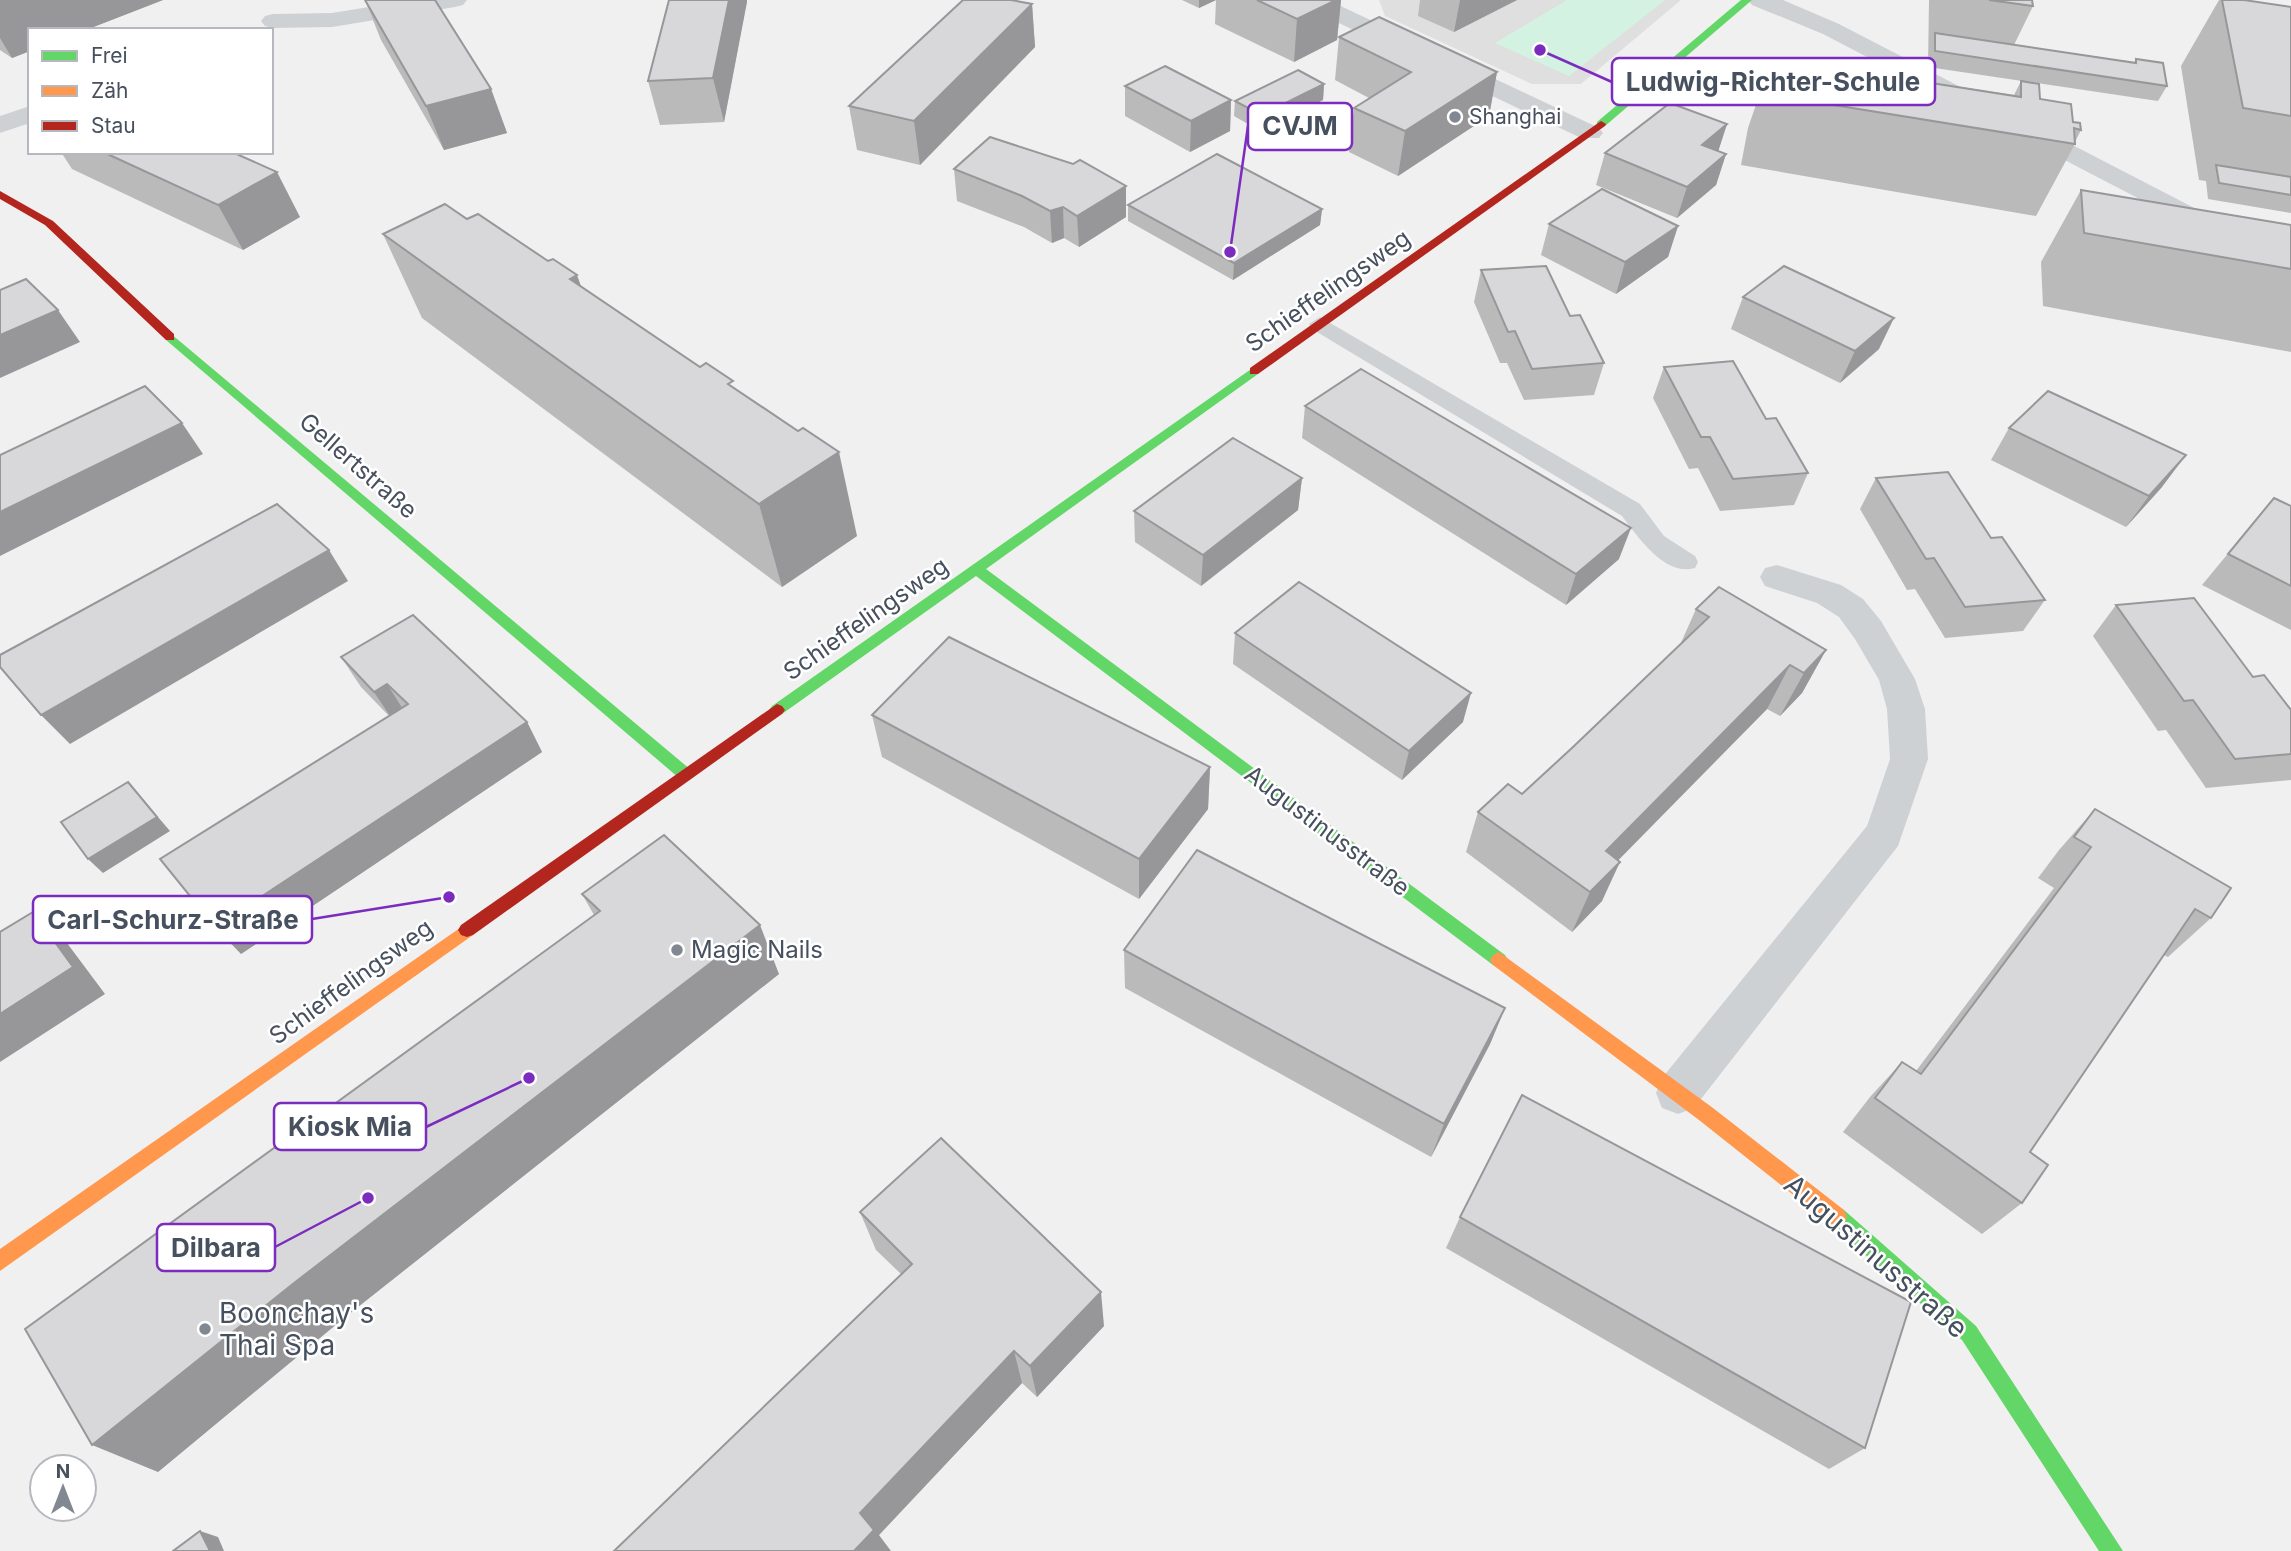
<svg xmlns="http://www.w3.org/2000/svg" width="2291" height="1551" font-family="Inter,sans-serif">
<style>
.education{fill:#dfdfe0}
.green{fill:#d3f2e2}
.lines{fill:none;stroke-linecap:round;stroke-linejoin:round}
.lane{fill:#ced1d4;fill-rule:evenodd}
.street{fill:#ced1d4;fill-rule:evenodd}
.fast{fill:#63d668;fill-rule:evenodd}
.slow{fill:#ff974d;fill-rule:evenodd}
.jam{fill:#b3261e;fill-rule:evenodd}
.wall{fill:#bababb}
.shaded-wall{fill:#979799}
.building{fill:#d8d8da;stroke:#979799;stroke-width:2}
.poi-dot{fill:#828891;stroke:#fff;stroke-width:2.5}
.labels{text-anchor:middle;stroke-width:5;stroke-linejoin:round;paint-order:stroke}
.far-poi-label{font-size:21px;fill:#46505e;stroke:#fff;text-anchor:start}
.street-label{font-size:24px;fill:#46505e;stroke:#fff}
.poi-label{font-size:24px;fill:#46505e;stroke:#fff;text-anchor:start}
.near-street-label{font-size:28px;fill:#46505e;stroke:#fff}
.near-poi-label{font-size:28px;fill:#46505e;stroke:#fff;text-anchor:start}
.leader{fill:none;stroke:#7b2cbf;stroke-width:2.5}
.callout-dot{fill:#7b2cbf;stroke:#fff;stroke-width:2.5}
.callout{fill:#fff;stroke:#7b2cbf;stroke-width:2.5}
.callout-label{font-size:26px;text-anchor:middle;font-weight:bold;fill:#46505e}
</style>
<rect width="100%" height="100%" fill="#f1f0f0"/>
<path class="education" d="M1379 0H1681L1581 84H1532L1385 16Z"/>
<path class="green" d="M1567 0H1665L1569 76 1495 43Z"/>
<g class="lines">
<path class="lane" d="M1320 317 1640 504 1664 536 1695 556 1698 562 1695 568C1665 577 1638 537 1622 516L1312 329 1309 324Z"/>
<g class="street">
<path d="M412 0H467L463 5 455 7 332 27 273 28 265 26 261 21 265 16 273 14 332 13Z"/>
<path d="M1297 0H1328L1599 128 1603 133 1599 138H1581L1301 5Z"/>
<path d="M1748 0H1783L1839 24 2291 258V278L1823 34 1752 5Z"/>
<path d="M30 106V123L0 133V116Z"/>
<path d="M1777 565 1841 585 1863 599 1881 621 1915 679 1925 709 1928 759 1898 846 1694 1108 1678 1114 1662 1108 1656 1093 1662 1078 1867 826 1890 759 1887 709 1879 680 1855 639 1839 617 1817 603 1765 586 1760 577 1765 568Z"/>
</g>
<g class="fast">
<path d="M1741 0H1752L1605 126H1597V122Z"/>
<path d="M170 333 691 770 693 774 691 778H679L166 340V334Z"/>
<path d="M1254 367 1258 368V374L986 569 1505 955 1508 960 1505 965 1499 968 1493 965 976 576 782 714H772L769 710 772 706Z"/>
<path d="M1837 1208 1844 1210 1976 1326 2123 1551H2099L1962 1340 1830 1224 1827 1217 1830 1210Z"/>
</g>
<g class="slow">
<path d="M467 923 473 925 476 930 473 935 0 1271V1249Z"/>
<path d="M1499 952 1713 1108 1844 1210 1847 1217 1844 1224 1837 1226 1830 1224 1699 1120 1493 965 1490 960 1493 955Z"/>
</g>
<g class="jam">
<path d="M1601 121 1606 124 1605 126 1258 374H1250V368Z"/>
<path d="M0 191 53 221 174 334V340H166L45 225 0 199Z"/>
<path d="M777 704 782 706 785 710 782 714 473 935 467 937 461 935 458 930 461 925Z"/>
</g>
</g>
<g class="wall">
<path d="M0 0H163L12 58 0 50Z"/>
<path d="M365 0 491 89 507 133 444 150 381 40Z"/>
<path d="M669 0H747L724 122 660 125 648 81Z"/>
<path d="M1182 0H1341L1337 40 1294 62 1215 24 1216 0 1199 8Z"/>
<path d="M1420 0H1517L1454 32 1418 16Z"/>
<path d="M1929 0H2032L2033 6 2014 45 2134 62 2136 59 2167 86 2158 101 1928 67Z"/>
<path d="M2219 0H2244L2291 7V213L2208 199 2206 181 2199 180 2181 66Z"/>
<path d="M1032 4 1035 47 920 165 857 150 849 106Z"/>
<path d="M1339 37 1497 72 1489 116 1398 176 1349 152 1354 108 1369 98 1335 80Z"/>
<path d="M1772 58 2014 95 2021 81 2040 99 2073 122 2081 130 2075 142V144L2036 216 1741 165 1748 128Z"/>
<path d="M1324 84 1323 100 1260 131 1234 116 1235 101Z"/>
<path d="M1125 86 1231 100 1230 131 1190 152 1125 116Z"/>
<path d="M1727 124 1718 151 1726 154 1716 185 1677 218 1596 185 1605 153Z"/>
<path d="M61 152H232L300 217 243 250 72 169Z"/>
<path d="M954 169 1126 186V217L1079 247 1064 238 1052 243 1024 227 957 201Z"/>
<path d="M2081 190 2291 225V352L2043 306 2041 262Z"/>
<path d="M1128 205 1322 209 1320 225 1233 280 1128 221Z"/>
<path d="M467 219 581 286 700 367 735 388 857 536 782 587 422 318 383 234Z"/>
<path d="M1549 224 1678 226 1668 257 1616 294 1541 255Z"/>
<path d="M1481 270 1570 316 1604 363 1594 395 1524 400 1507 363H1500L1474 302Z"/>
<path d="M1743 297 1879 349 1840 383 1731 329Z"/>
<path d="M1664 367 1766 419 1808 473 1794 505 1720 511 1698 468 1689 469 1653 398Z"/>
<path d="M1305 406 1619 559 1566 605 1302 438Z"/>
<path d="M2009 428 2162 487 2126 527 1991 460Z"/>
<path d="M1302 478 1298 510 1201 586 1135 542 1134 511Z"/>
<path d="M1876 478 1991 538 2045 600 2023 631 1945 638 1915 589 1907 590 1860 509Z"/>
<path d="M2274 498 2291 506V630L2202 585Z"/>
<path d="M2116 605 2253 677 2291 710V780L2206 788 2166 730 2158 731 2093 636Z"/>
<path d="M1696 609 1826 650 1802 693 1780 716 1767 709 1618 860 1602 901 1572 932 1466 852 1478 812 1522 794 1573 747 1680 645Z"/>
<path d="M1235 633 1463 722 1402 780 1233 664Z"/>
<path d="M341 657 527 722 542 752 241 954 389 716 361 687Z"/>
<path d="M872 715 1210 767 1208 809 1139 899 882 757Z"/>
<path d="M2095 809 2211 918 2168 957 2164 955 2030 1152 2022 1203 1982 1234 1843 1132 1870 1097 1902 1062 1916 1071 2054 888 2038 878 2059 850Z"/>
<path d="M582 894 779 974 344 1318 158 1472 594 915Z"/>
<path d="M1124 950 1505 1008 1490 1044 1431 1157 1125 988Z"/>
<path d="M860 1212 1104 1326 1037 1397 1022 1383 879 1535 614 1551 901 1274 876 1250Z"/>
<path d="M1460 1217 1865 1448 1829 1469 1446 1248Z"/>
</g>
<g class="shaded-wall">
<path d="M0 0H163L86 30H30V51L12 58 0 38Z"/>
<path d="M729 0H747V2L724 122 713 78Z"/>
<path d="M1199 0H1216L1199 8Z"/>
<path d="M1336 0H1341L1337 40 1294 62 1297 19Z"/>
<path d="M1460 0H1517L1454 32Z"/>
<path d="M1032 4 1035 47 920 165 914 121Z"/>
<path d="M1497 72 1489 116 1398 176 1405 131Z"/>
<path d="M1324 84 1323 100 1260 131 1261 115Z"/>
<path d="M491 89 507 133 444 150 426 106Z"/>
<path d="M1231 100 1230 131 1190 152 1191 121Z"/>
<path d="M1727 124 1717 155 1702 145Z"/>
<path d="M1726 154 1716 185 1677 218 1687 187Z"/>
<path d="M277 172 300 217 243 250 218 205Z"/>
<path d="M1126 186V217L1079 247 1077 216Z"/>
<path d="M1063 207 1064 238 1052 243 1050 211Z"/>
<path d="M1322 209 1320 225 1233 280 1234 263Z"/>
<path d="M1678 226 1668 257 1616 294 1625 262Z"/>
<path d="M577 275 607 359 570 279Z"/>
<path d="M58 310 80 342 0 378V335Z"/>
<path d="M1894 318 1879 349 1840 383 1855 351Z"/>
<path d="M182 423 203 454 0 556V512Z"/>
<path d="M839 452 857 536 782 587 759 504Z"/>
<path d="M2186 455 2162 487 2126 527 2149 496Z"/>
<path d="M1302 478 1298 510 1201 586 1203 555Z"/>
<path d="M1631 528 1619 559 1566 605 1576 574Z"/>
<path d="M329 550 348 581 70 744 41 715Z"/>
<path d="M1826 650 1802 693 1780 716 1804 673Z"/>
<path d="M1790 665 1767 709 1588 891 1606 851Z"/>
<path d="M387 684 406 714 394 722 374 692Z"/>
<path d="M1471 693 1463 722 1402 780 1409 751Z"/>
<path d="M527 722 542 752 241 954 215 927Z"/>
<path d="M1210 767 1208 809 1139 899V859Z"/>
<path d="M128 782 170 831 103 873 88 859Z"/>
<path d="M1620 862 1602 901 1572 932 1590 892Z"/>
<path d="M33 912 64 939 105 994 0 1062V1014Z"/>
<path d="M760 925 779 974 344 1318 158 1472 92 1445 294 1283Z"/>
<path d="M1505 1008 1490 1044 1431 1157 1444 1124Z"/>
<path d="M1101 1292 1104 1326 1037 1397 1030 1366Z"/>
<path d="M1014 1351 1022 1383 879 1535 891 1551H854L860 1513Z"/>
<path d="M200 1531 218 1537 224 1551H210Z"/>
</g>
<g class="building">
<path d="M365 0H435L491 89 426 106Z"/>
<path d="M669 0H729L713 78 648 81Z"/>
<path d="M963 0H1011L1032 4 914 121 849 106Z"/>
<path d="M1257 0H1336L1297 19Z"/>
<path d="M1989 0H2032L2033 6Z"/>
<path d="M2222 0H2244L2291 7V116L2243 108Z"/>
<path d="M1379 17 1497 72 1405 131 1354 108 1411 72 1339 37Z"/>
<path d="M1935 33 2136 63V59L2163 63 2167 86 1935 51Z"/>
<path d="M1772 58 2021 97V81L2039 84 2040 99 2071 104 2073 122 2080 123 2081 130 2074 128 2075 144 1766 94Z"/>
<path d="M1165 66 1231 100 1191 121 1125 86Z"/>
<path d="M1298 70 1324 84 1261 115 1235 101Z"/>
<path d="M1670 103 1727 124 1702 145 1726 154 1687 187 1605 153Z"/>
<path d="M990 137 1073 164 1080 160 1126 186 1077 216 1063 207 1050 211 1022 196 954 169Z"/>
<path d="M103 152H232L277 172 218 205Z"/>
<path d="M1217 154 1322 209 1234 263 1128 205Z"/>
<path d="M2216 165 2291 177V195L2219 183Z"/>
<path d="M1602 189 1678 226 1625 262 1549 224Z"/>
<path d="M2081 190 2291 225V269L2084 233Z"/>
<path d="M445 204 467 219 478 214 548 261 553 259 577 275 570 279 700 367 706 363 733 381 728 384 798 431 803 428 839 452 759 504 383 234Z"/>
<path d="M1546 266 1570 316 1580 315 1604 363 1532 369 1515 331 1508 332 1481 270Z"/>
<path d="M1784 266 1894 318 1855 351 1743 297Z"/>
<path d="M26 279 58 310 0 335V290Z"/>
<path d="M1733 361 1766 419 1776 418 1808 473 1733 479 1710 437H1701L1664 367Z"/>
<path d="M1361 369 1631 528 1576 574 1305 406Z"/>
<path d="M145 386 182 423 0 512V455Z"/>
<path d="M2048 391 2186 455 2149 496 2009 428Z"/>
<path d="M1233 438 1302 478 1203 555 1134 511Z"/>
<path d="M1948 472 1991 538 2002 537 2045 600 1965 607 1934 558 1926 559 1876 478Z"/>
<path d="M2274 498 2291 506V586L2228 554Z"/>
<path d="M277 504 329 550 41 715 0 667V655Z"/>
<path d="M1299 582 1471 693 1409 751 1235 633Z"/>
<path d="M1719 587 1826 650 1804 673 1790 665 1606 851 1620 862 1590 892 1478 812 1508 784 1522 794 1573 747 1709 617 1696 609Z"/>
<path d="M2194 598 2253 677 2264 675 2291 710V754L2235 759 2193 700 2184 701 2116 605Z"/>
<path d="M413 615 527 722 215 927 160 859 408 704 387 684 374 692 341 657Z"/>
<path d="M949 637 1210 767 1139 859 872 715Z"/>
<path d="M128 782 157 817 88 859 61 822Z"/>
<path d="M2095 809 2231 888 2211 918 2195 909 2030 1152 2048 1165 2022 1203 1875 1098 1902 1062 1921 1074 2091 847 2074 837Z"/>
<path d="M664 835 760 925 294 1283 92 1445 25 1329 600 911 582 894Z"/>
<path d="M1197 850 1505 1008 1444 1124 1124 950Z"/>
<path d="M33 912 73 967 0 1014V932Z"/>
<path d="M1522 1095 1911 1302 1865 1448 1460 1217Z"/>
<path d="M941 1138 1101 1292 1030 1366 1014 1351 860 1513 874 1530 854 1551H614L912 1264 860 1212Z"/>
<path d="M200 1531 210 1551H173Z"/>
</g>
<g class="poi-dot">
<circle cx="1455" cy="117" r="7"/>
<circle cx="677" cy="950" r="7"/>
<circle cx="205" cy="1329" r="7"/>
</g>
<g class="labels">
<g class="far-poi-label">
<text x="1469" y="124">Shanghai</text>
</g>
<g class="street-label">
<text transform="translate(1328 291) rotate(-35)" y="8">Schieffelingsweg</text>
<text transform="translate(358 466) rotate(41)" y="8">Gellertstraße</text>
<text transform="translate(866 619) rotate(-35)" y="8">Schieffelingsweg</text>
<text transform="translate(1327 831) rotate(37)" y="8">Augustinusstraße</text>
<text transform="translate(351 982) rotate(-36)" y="8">Schieffelingsweg</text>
</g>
<g class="poi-label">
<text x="691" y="958">Magic Nails</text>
</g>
<g class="near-street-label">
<text transform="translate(1876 1256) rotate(41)" y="10">Augustinusstraße</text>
</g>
<g class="near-poi-label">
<text x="219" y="1323">Boonchay's<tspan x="219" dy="32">Thai Spa</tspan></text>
</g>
</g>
<path class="leader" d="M1540 50L1612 82M1230 252L1248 126M449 897L312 919M529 1078L426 1127M368 1198L275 1247"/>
<g class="callout-dot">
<circle cx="1540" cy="50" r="7"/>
<circle cx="1230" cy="252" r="7"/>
<circle cx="449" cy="897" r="7"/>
<circle cx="529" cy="1078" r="7"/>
<circle cx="368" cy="1198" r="7"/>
</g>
<g class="callout">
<rect x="1612" y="58" width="323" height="47" rx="7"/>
<rect x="1248" y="103" width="104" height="47" rx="7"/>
<rect x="33" y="896" width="279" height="47" rx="7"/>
<rect x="274" y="1103" width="152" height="47" rx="7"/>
<rect x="157" y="1224" width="118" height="47" rx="7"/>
</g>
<g class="callout-label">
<text x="1773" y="91">Ludwig-Richter-Schule</text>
<text x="1300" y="135">CVJM</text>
<text x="173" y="929">Carl-Schurz-Straße</text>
<text x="350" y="1136">Kiosk Mia</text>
<text x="216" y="1257">Dilbara</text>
</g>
<rect x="28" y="28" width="245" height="126" fill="#ffffff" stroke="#b5b9bf" stroke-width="2"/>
<rect x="42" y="51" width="35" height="10" fill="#63d668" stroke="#b5b9bf" stroke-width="2"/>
<text x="91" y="63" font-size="21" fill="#46505e">Frei</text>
<rect x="42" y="86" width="35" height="10" fill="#ff974d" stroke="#b5b9bf" stroke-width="2"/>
<text x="91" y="98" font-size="21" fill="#46505e">Zäh</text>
<rect x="42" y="121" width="35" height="10" fill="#b3261e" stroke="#b5b9bf" stroke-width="2"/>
<text x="91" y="133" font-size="21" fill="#46505e">Stau</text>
<g transform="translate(63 1488)"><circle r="33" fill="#ffffff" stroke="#b5b9bf" stroke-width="2"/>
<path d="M0-5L12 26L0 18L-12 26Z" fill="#828891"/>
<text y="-10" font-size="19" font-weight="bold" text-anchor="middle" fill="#46505e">N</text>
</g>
</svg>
